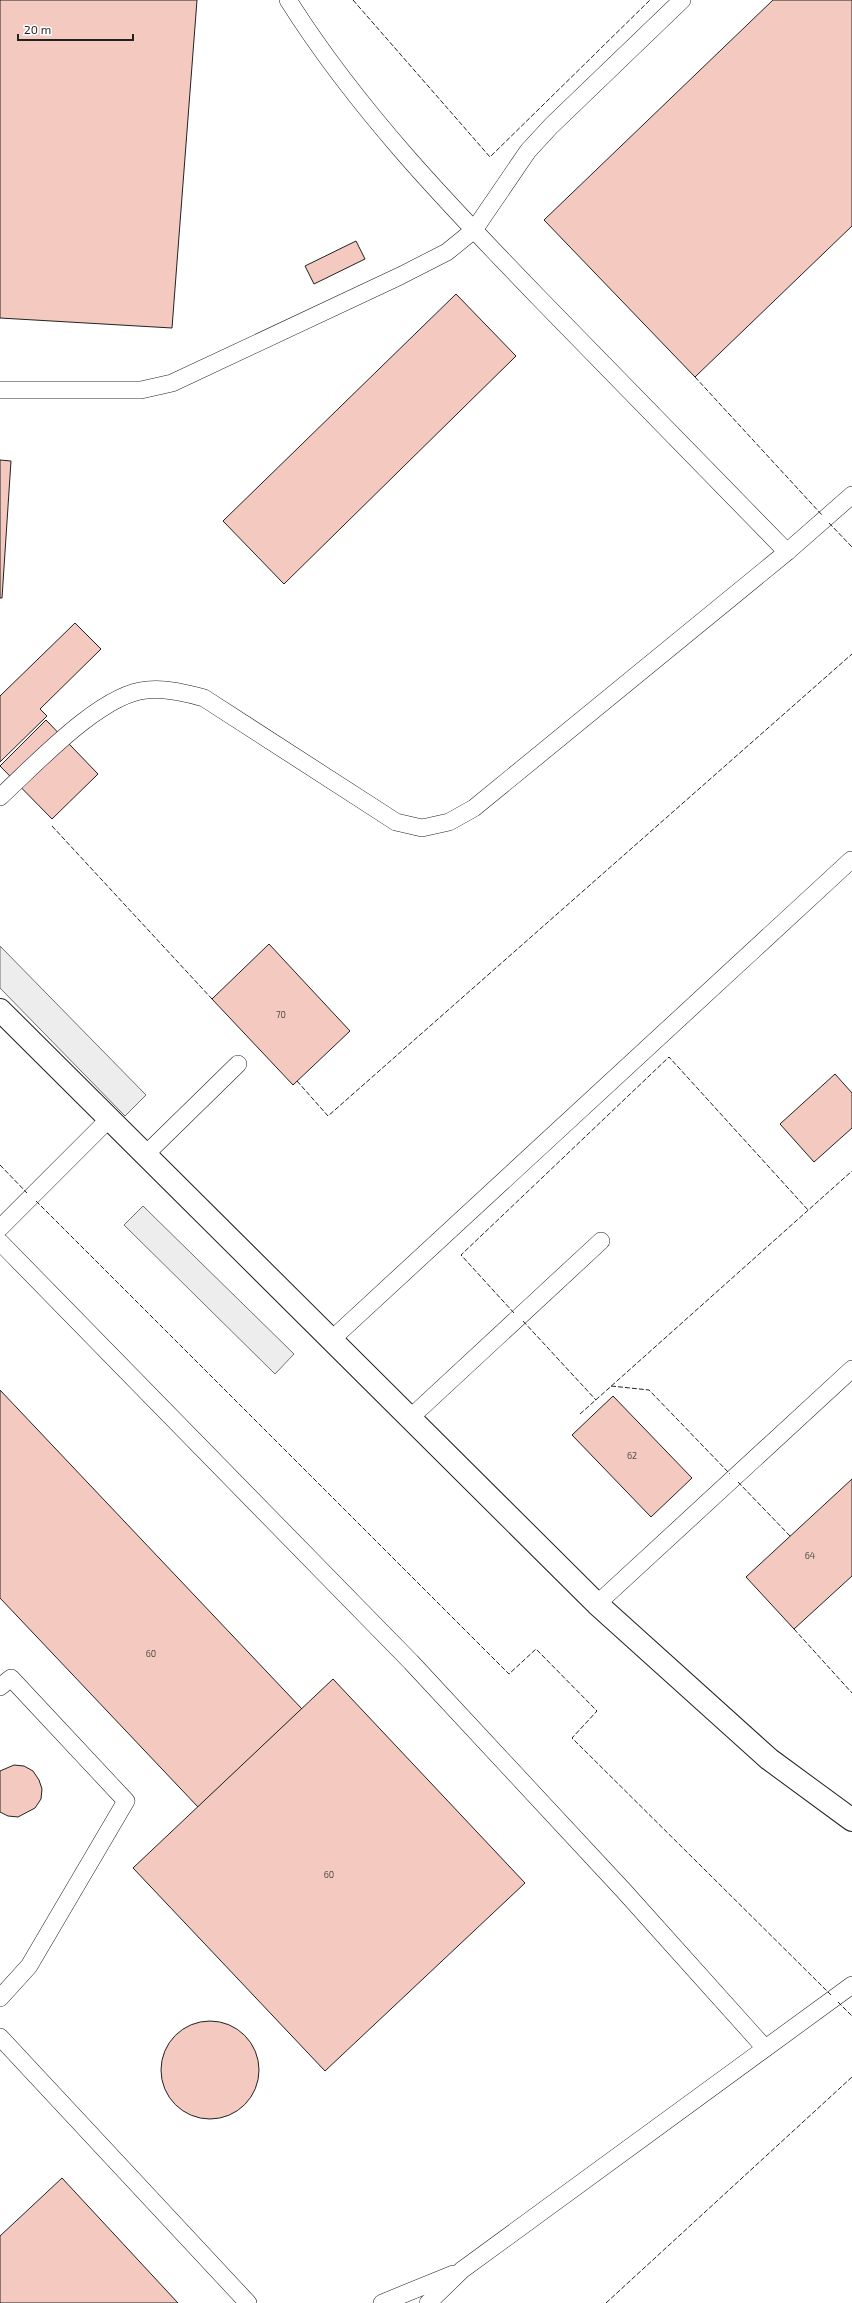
<svg xmlns="http://www.w3.org/2000/svg" width="852" height="2303" font-family="'Exo 2',sans-serif">
<style>
.parking{fill:#ededed;stroke:#6f6f6f}
.building{fill:#f3c9c0;stroke:#222}
.lines{fill:none;stroke-linecap:round;stroke-linejoin:round}
.lane-casing{stroke:#222;stroke-width:18}
.street-casing{stroke:#222;stroke-width:24}
.lane{stroke:#fff;stroke-width:17}
.street{stroke:#fff;stroke-width:22}
.fence{stroke:#222;stroke-width:1;stroke-dasharray:5 2;stroke-linecap:butt}
.labels{text-anchor:middle;stroke-width:3;stroke-linejoin:round;paint-order:stroke}
.number-label{font-size:9px;fill:#564c4a}
</style>
<rect width="100%" height="100%" fill="#fff"/>
<g class="parking">
<path d="M0 946 146 1095 125 1116 0 988Z"/>
<path d="M143 1206 294 1354 275 1374 124 1225Z"/>
</g>
<g class="building">
<path d="M0 0H197L172 328 0 318Z"/>
<path d="M773 0H852V226L695 377 544 220Z"/>
<path d="M356 241 365 259 314 284 305 266Z"/>
<path d="M456 294 516 356 284 584 223 521Z"/>
<path d="M0 460 11 461 2 598H0Z"/>
<path d="M75 623 101 649 40 709 47 716 0 762V696Z"/>
<path d="M46 720 98 774 52 819 0 766Z"/>
<path d="M269 944 350 1031 293 1085 212 999Z"/>
<path d="M835 1074 852 1093V1128L814 1162 780 1124Z"/>
<path d="M0 1390 302 1709 198 1807 0 1598Z"/>
<path d="M613 1396 692 1478 651 1517 572 1435Z"/>
<path d="M852 1479V1576L794 1629 746 1577Z"/>
<path d="M333 1679 525 1883 325 2071 133 1868Z"/>
<path d="M14 1765 24 1766 33 1771 39 1780 42 1789 41 1799 35 1808 18 1817 8 1816 0 1812V1771Z"/>
<circle cx="210" cy="2070" r="49"/>
<path d="M62 2178 178 2303H0V2236Z"/>
</g>
<g class="lines">
<g class="lane-casing">
<g id="lane">
<path d="M288 0C358 111 450 206 541 300 623 384 705 468 787 552"/>
<path d="M0 390H141L172 383 400 276 447 252 474 230 528 151 551 126 682 0"/>
<path d="M0 797C34 766 101 693 147 690 166 688 186 693 204 698L396 822 422 828 449 822 474 808 787 552 852 495"/>
<path d="M145 1155 238 1064"/>
<path d="M0 1228 109 1119"/>
<path d="M0 1242 411 1662 624 1891 765 2048"/>
<path d="M331 1340 851 860"/>
<path d="M410 1418 601 1241"/>
<path d="M597 1604 852 1369"/>
<path d="M0 1687 11 1678 126 1801 29 1966 0 1998"/>
<path d="M0 2037 248 2303"/>
<path d="M382 2303 453 2274"/>
<path d="M428 2303 462 2270 852 1985"/>
</g>
</g>
<g class="street-casing">
<path id="street" d="M0 1010 597 1604 769 1759 852 1820"/>
</g>
<use href="#lane" class="lane"/>
<use href="#street" class="street"/>
<g class="fence">
<path d="M353 0 490 157 650 0"/>
<path d="M695 377 822 515"/>
<path d="M829 523 852 547"/>
<path d="M52 826 212 999"/>
<path d="M297 1081 328 1116 852 654"/>
<path d="M0 1165 27 1193"/>
<path d="M36 1201 509 1674 536 1649 597 1711 572 1738 831 1995"/>
<path d="M514 1313 461 1255 669 1057 808 1210"/>
<path d="M523 1321 596 1400"/>
<path d="M611 1386 649 1390 730 1474"/>
<path d="M580 1414 852 1171"/>
<path d="M738 1482 790 1536"/>
<path d="M794 1629 852 1693"/>
<path d="M838 2002 852 2016"/>
<path d="M606 2303 852 2077"/>
</g>
</g>
<g class="labels">
<g class="number-label">
<text x="281" y="1018">70</text>
<text x="632" y="1459">62</text>
<text x="810" y="1559">64</text>
<text x="151" y="1657">60</text>
<text x="329" y="1878">60</text>
</g>
</g>
<path d="M18 34v6h115v-6" fill="none" stroke="#222222" stroke-width="2"/>
<text x="24" y="34" font-size="12" fill="#222222" stroke="#ffffff" stroke-width="3" paint-order="stroke">20 m</text>
</svg>
